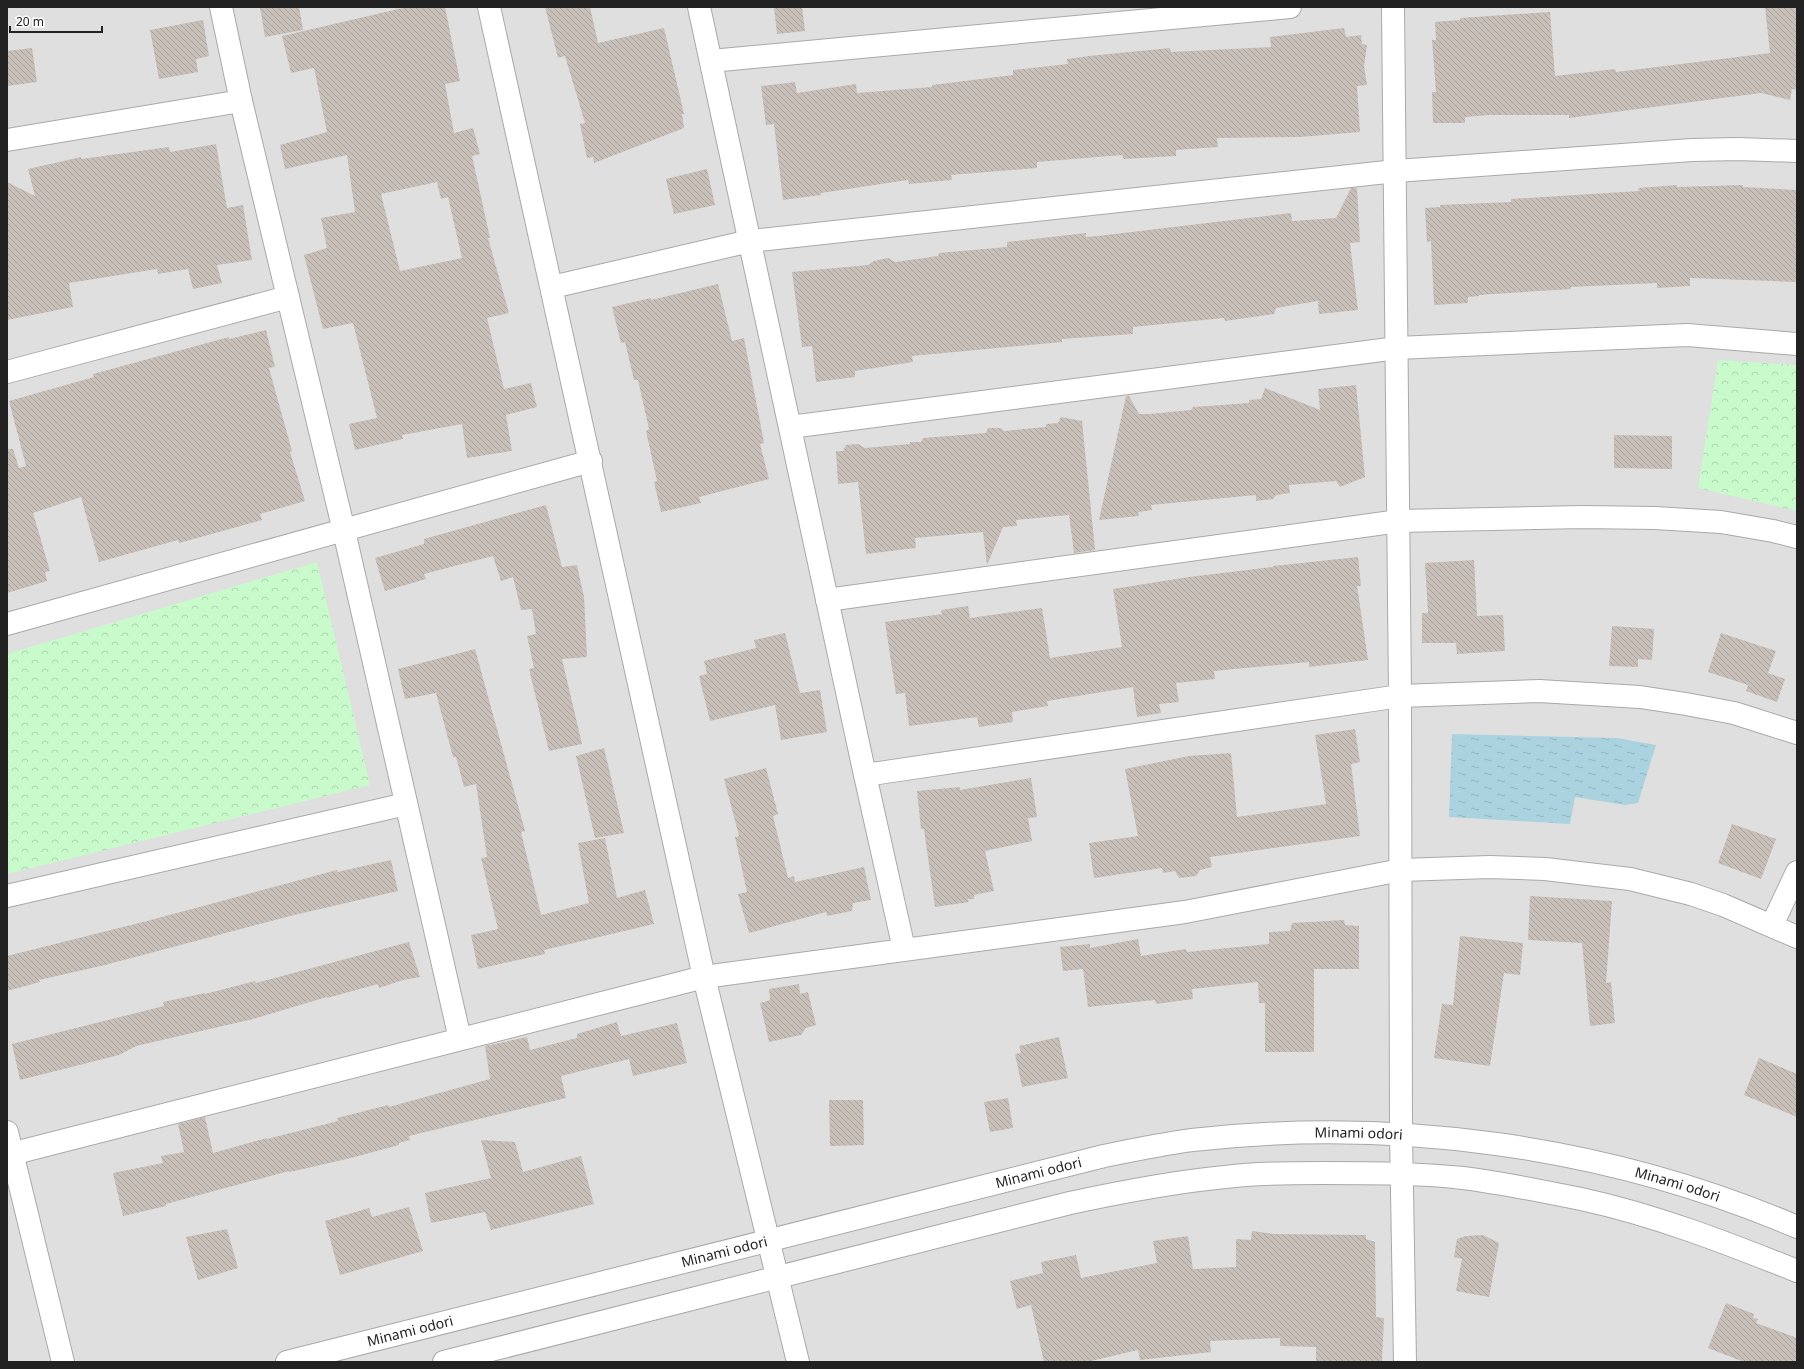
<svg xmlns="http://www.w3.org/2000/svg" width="1804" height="1369" font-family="'Noto Sans',sans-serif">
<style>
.residential{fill:#e0dfdf}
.park{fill:url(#park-crowns)}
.water{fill:url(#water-ripples)}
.building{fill:url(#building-back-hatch);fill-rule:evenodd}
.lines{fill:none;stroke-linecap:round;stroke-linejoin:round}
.minor-casing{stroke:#a9a9a9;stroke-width:24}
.tertiary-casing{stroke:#a9a9a9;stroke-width:24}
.minor{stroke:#fff;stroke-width:22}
.tertiary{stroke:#fff;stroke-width:22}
.labels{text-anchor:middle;stroke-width:3;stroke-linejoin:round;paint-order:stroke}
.street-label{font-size:14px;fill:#222;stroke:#fff}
</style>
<defs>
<pattern id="park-crowns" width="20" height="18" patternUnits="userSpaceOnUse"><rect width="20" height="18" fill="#c8facc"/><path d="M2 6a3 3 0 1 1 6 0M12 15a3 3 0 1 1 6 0" fill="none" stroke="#acd6af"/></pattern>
<pattern id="water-ripples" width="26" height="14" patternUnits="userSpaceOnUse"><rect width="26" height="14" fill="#aad3df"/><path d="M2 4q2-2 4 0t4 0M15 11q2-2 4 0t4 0" fill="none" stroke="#92b5bf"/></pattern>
<pattern id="building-back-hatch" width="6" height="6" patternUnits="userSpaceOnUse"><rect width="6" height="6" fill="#c7bfb8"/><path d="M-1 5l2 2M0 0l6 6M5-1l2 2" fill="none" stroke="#aba49e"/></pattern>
</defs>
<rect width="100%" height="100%" fill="#f2efe9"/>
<rect class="residential" x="7" y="7" width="1790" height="1355"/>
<g class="park">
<path d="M1718 360 1797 365V511L1698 488Z"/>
<path d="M317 562 370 785 7 874V654Z"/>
</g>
<path class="water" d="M1452 734 1617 738 1656 745 1638 803 1625 805 1575 797 1570 824 1449 817Z"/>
<g class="building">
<path d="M260 7H299L303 30 265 37Z"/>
<path d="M407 7H445L460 81 445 84 454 133 473 128 480 154 472 156 490 238H488L509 313 487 318 504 389 531 383 537 407 506 415 512 451 467 458 462 424 402 435 403 439 355 450 349 424 377 418 353 323 323 329 304 255 327 248 321 218 355 212 347 155 285 169 280 145 327 132 314 68 291 73 282 36ZM437 182 441 199 448 197 462 258 400 271 381 194Z"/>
<path d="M545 7H590L598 43 664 28 684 114H682L684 128 594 163 593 157 587 158 580 124 585 123 565 56 558 58Z"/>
<path d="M774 7H802L805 31 777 34Z"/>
<path d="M1765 7H1797V90L1792 89 1790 100 1761 93 1569 118V115H1489L1465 117V123H1433L1432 92H1436L1432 40H1436L1435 22 1460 20V18L1550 12 1555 76 1615 69 1616 72 1770 53Z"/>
<path d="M203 20 209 56 196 59 198 72 159 79 150 30Z"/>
<path d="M1344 28 1346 37 1361 35 1362 44 1367 45 1364 66 1367 85 1357 86 1360 132 1300 137 1217 138 1218 147 1176 150V156L1124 159 1122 155 1037 162V168L951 175 952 180 909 184 908 180 821 193V195L783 200 774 124 766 125 761 86 795 82 797 93 856 84 857 93 932 87V85L1013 75V70L1068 64 1067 59 1089 56 1170 48 1171 52 1271 47 1270 37Z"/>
<path d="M32 48 37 82 7 86V51Z"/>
<path d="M216 144 227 208 243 205 252 260 217 265 222 283 193 289 188 269 158 274 157 269 69 283 73 307 7 320V182L35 196 28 169 81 157V159L169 147 170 152Z"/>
<path d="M707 169 715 205 674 214 666 179Z"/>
<path d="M1677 185V187L1743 185V187L1797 190V282L1690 278V286L1657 288V283L1571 287V289L1479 295V296L1468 297V303L1434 305 1431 241 1427 242 1425 208 1440 207V205L1511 202V199L1639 191 1638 188Z"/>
<path d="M1351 188H1357L1360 242 1350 243 1358 310 1319 314 1318 301 1276 308 1274 314 1225 321 1224 318 1133 327V334L1062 339V342L912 356 913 362 855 371V377L816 382 812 346 802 347 792 272 868 265 874 261 888 258 895 262 938 256 939 253 1007 247V242L1086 233V237L1098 236 1291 213 1292 221 1336 218Z"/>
<path d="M718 284 732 341 744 338 764 443 760 444 769 479 699 497 701 503 661 512 654 482 657 481 646 431 649 429 638 380H634L625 342 621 343 612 307 651 298V300Z"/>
<path d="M266 330 275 367 269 368 292 451 290 452 305 501 260 514 262 520 179 543 178 540 99 562 81 497 33 513 50 571 45 572 47 581 7 593V449H13L19 468 26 466 9 401 94 377 93 374 229 337V339Z"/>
<path d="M1356 385 1365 477 1340 487 1336 481 1289 485 1290 493 1276 495 1273 499 1256 501V495L1151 505 1152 510 1138 512 1139 516 1099 520 1126 396H1129L1139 414H1150L1191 410 1193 407 1249 403V400L1261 399 1265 388 1320 410 1318 389Z"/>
<path d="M1061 417 1082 421 1095 550 1074 553 1069 515 1016 520 1017 526 1003 527 987 565 983 532 915 538 916 548 866 554 858 482 838 484 836 451H843L846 445 858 444 865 448 910 444V442H921L923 438 986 433 988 428H1001L1004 431 1046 427V424L1058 423Z"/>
<path d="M1614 435 1672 436V469L1614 468Z"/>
<path d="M546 505 562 567 577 565 584 597 587 657 562 659 582 744 549 751 529 669 534 668 527 636 536 634 532 609 521 610 513 577 501 581 493 556 424 574 426 579 385 591 375 558 424 544V539Z"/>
<path d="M1358 557 1361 586H1357L1368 660 1309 667V662L1214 671 1215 679 1176 683 1179 702 1159 704 1161 713 1137 717 1133 687 1047 701 1048 706 1012 712 1013 722 979 727 977 717 909 726 905 693 896 694 885 622 942 614 941 610 968 606 970 618 1042 608 1050 658 1122 647 1113 589 1189 577 1273 567V566Z"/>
<path d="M1474 560 1477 616 1503 615 1505 651 1457 654 1456 643H1422V613H1428L1425 563Z"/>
<path d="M1612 626 1654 629 1652 660 1638 659V667L1609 666Z"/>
<path d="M785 633 800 693 820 690 827 732 781 740 775 705 710 721 699 676 707 674 704 661 756 648 754 640Z"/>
<path d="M1721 633 1776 651 1768 673 1785 679 1777 702 1746 691 1748 685 1708 672Z"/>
<path d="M475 649 525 831 521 832 541 915 589 903 578 843 605 838 617 898 645 890 654 924 544 950 545 954 478 969 471 935 498 929 481 858 487 857 476 784 464 787 456 757H453L436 693 405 699 398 669Z"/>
<path d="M1355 729 1360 762 1351 764 1360 836 1210 857 1212 867 1200 870 1196 876 1179 878 1175 871 1163 873 1162 868 1094 878 1089 843 1138 836 1125 769 1189 756 1231 753 1237 817 1326 804 1315 735Z"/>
<path d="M604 748 624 833 595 838 576 756Z"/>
<path d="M766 768 778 814 773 816 788 878 794 876 795 882 864 867 871 900 853 903 852 911 827 916 826 912 749 933 738 894 747 892 735 837 739 836 724 779Z"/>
<path d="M1031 778 1037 817 1028 818 1032 841 985 851 994 891 974 895V899H968L969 902 935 907 924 829H921L917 791 960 787V790Z"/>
<path d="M1732 824 1776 839 1761 879 1718 863Z"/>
<path d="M391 860 398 891 294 915 105 965 39 980 40 982 7 991V956L147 921 337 870V872Z"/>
<path d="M1530 896 1612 901 1606 983 1611 982 1615 1023 1590 1026 1582 943 1528 940Z"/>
<path d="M1344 920 1345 925 1359 926V969H1314V1052H1265V1003H1259L1258 982 1192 989 1193 999 1156 1004 1155 1000 1088 1007 1083 969 1063 971 1060 947 1090 944V948L1138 939 1141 956 1186 949 1187 952 1269 944V932L1290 931 1292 923Z"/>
<path d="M1460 936 1523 943 1520 975 1504 973 1490 1066 1434 1058 1442 1004 1453 1005Z"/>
<path d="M409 942 420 977 403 980 379 988 378 984 327 998V997L253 1019 136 1046 119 1055 20 1080 12 1044 164 1006 163 1002 205 993V994L255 981 256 983Z"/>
<path d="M799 984 800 994 808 992 816 1025 806 1028 801 1035 769 1042 760 1003 770 1000 769 989Z"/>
<path d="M617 1022 621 1036 677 1023 687 1063 633 1076 629 1059 561 1076 566 1098 409 1136 410 1140 399 1143V1145L351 1158 290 1172 289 1171 166 1204V1206L123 1216 113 1173 163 1163 161 1156 184 1152 178 1124 205 1117 213 1153 267 1138V1139L338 1121 337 1118 388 1105 389 1107 490 1079 485 1046 527 1037 530 1050 577 1038V1034Z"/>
<path d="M1059 1037 1068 1078 1022 1087 1015 1054 1021 1053 1019 1046Z"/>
<path d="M1759 1058 1797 1074V1117L1744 1095Z"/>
<path d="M1008 1098 1013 1128 990 1132 984 1102Z"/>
<path d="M829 1100H863L864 1145 830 1146Z"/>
<path d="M481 1140 515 1142 523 1172 581 1156 594 1204 491 1230 485 1212 431 1223 425 1193 491 1178Z"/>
<path d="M409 1207 423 1251 340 1275 325 1221 369 1208 372 1217Z"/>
<path d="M227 1229 238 1268 198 1280 186 1237Z"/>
<path d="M1252 1231 1274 1234 1366 1235V1239L1375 1242 1376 1317 1384 1318 1382 1362H1316V1347L1280 1346V1338L1210 1341 1211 1352 1140 1360 1138 1350 1087 1362H1044L1031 1305 1017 1309 1010 1281 1043 1273 1041 1262 1076 1255 1081 1278 1157 1263 1153 1241 1188 1236 1193 1269 1236 1267V1239L1251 1240Z"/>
<path d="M1483 1235 1499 1243 1489 1297 1456 1291 1462 1259 1454 1257 1457 1239 1466 1236Z"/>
<path d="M1726 1303 1754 1314 1753 1318 1758 1319 1756 1323 1797 1338V1362H1744L1708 1348Z"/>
</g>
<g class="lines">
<g class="minor-casing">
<g id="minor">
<path d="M221 7 241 101 344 531 460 1039"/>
<path d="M489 7 704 977 798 1362"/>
<path d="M699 7 865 775 904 949"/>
<path d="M1393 7 1400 696 1401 1134 1405 1362"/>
<path d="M711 61 1290 7"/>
<path d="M7 140 241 101"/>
<path d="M552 287 750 241 1396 171 1692 150 1738 149 1797 151"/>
<path d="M7 372 288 297"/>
<path d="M790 427 1397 348 1687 335 1797 344"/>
<path d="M827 600 1399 521 1582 517 1655 518 1721 522 1773 531 1797 537"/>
<path d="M7 624 591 461"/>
<path d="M865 775 1400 696 1539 691 1640 697 1686 704 1734 713 1797 733"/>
<path d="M7 896 406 804"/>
<path d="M1772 925 1797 872"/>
<path d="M7 1132 63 1362"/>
<path d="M7 1155 704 977 1185 912 1401 870 1490 867 1545 869 1630 879 1691 894 1723 905 1797 937"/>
</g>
</g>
<g class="tertiary-casing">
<g id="tertiary">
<path id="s1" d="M287 1362 1104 1156C1133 1150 1162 1144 1192 1140 1396 1117 1608 1146 1797 1227"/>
<path d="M444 1362 1070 1203C1121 1192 1173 1182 1225 1177 1257 1173 1289 1173 1322 1173 1369 1173 1417 1173 1463 1178 1503 1183 1542 1191 1581 1199 1655 1215 1727 1243 1797 1271"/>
</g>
</g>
<use href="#minor" class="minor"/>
<use href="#tertiary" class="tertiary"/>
</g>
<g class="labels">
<g class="street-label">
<text dy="5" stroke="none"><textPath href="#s1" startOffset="1099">Minami odori</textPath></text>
<text dy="5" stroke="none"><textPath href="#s1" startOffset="775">Minami odori</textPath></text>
<text dy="5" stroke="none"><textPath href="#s1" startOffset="1423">Minami odori</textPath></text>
<text dy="5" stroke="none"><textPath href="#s1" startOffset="451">Minami odori</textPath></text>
<text dy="5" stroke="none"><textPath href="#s1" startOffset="127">Minami odori</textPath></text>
</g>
</g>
<rect width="1804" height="1369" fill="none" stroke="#222222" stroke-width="16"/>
<path d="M10 26v6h92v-6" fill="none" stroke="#222222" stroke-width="2"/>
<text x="16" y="26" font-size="12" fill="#222222" stroke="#ffffff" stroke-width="3" paint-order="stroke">20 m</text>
</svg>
